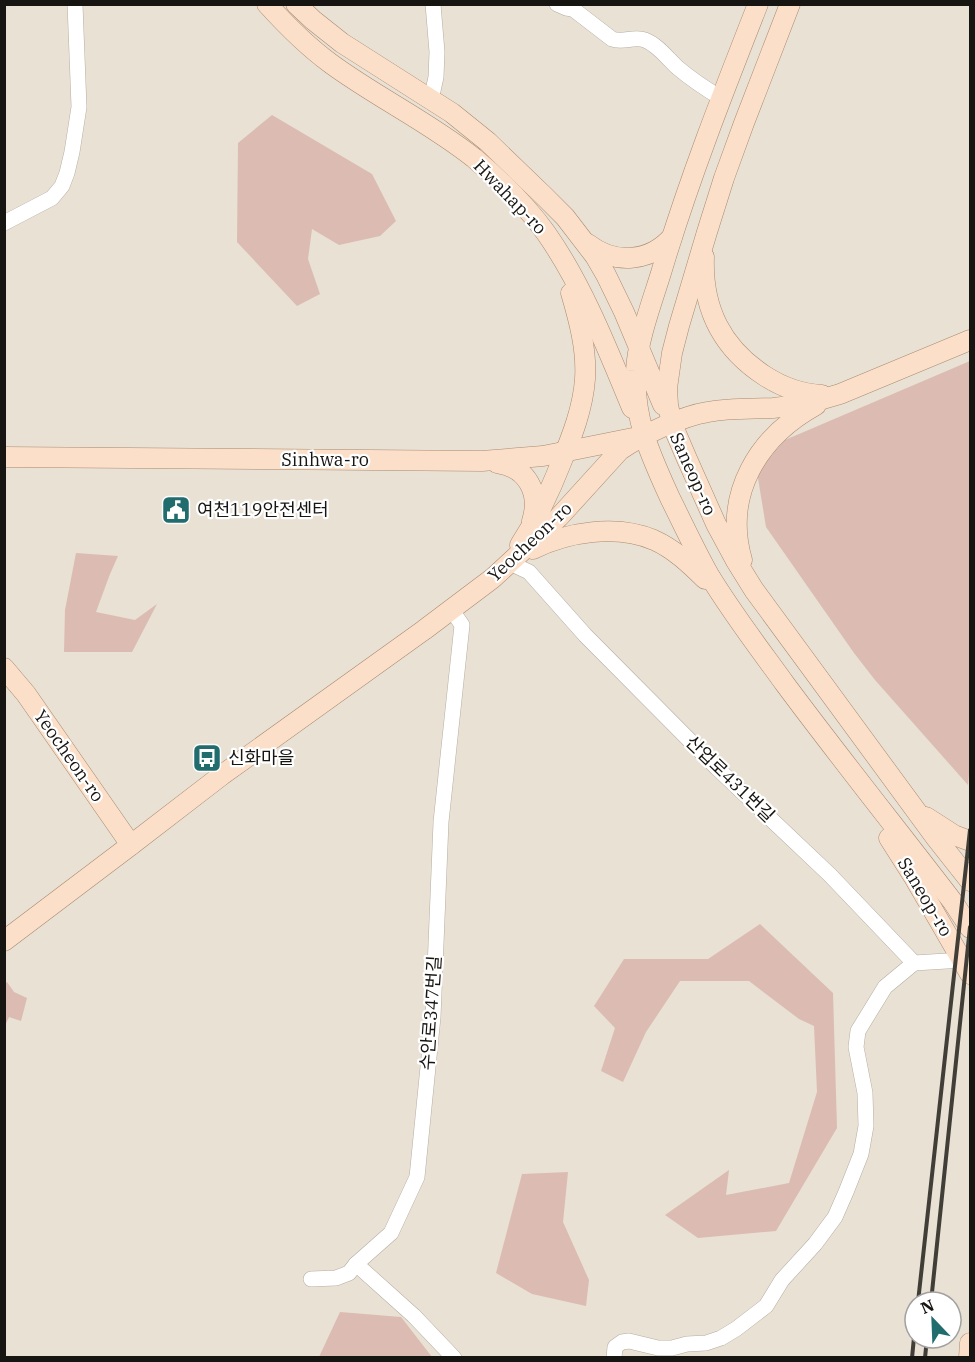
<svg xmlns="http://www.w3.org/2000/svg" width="975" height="1362" font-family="'IBM Plex Serif','Noto Sans KR',serif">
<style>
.green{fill:#dcbbb2}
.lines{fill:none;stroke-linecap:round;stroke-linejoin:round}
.minor-casing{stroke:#b5aea2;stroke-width:16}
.major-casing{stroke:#aa8a70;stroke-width:21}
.minor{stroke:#fff;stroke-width:15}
.major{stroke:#fbdfc8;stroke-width:20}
.rail{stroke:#413e38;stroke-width:4}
.labels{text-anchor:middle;stroke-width:4.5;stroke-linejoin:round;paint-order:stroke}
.street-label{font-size:18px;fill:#171511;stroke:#fff}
.poi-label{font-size:18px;fill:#171511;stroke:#fff;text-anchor:start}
</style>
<rect width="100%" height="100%" fill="#e8e1d4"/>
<g class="green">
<path d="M272 115 372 174 396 221 380 236 339 245 312 229 308 259 320 294 297 306 237 242 238 143Z"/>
<path d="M970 361V763L968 785 875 680 854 653 766 527 757 472 785 440Z"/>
<path d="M76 553 118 556 110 574 96 612 135 620 157 604 132 652H64L65 610Z"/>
<path d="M760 924 833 993 837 1128 776 1231 698 1238 665 1215 729 1170 726 1195 789 1183 817 1092 814 1026 799 1019 749 981H680L646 1032 623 1082 601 1071 615 1028 594 1006 624 959H708Z"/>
<path d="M7 982 14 992 27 998 21 1021 9 1017 5 1026V984Z"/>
<path d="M568 1172 563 1222 589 1280 586 1306 532 1294 496 1273 522 1174Z"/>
<path d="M340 1312 401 1317 432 1357H319Z"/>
</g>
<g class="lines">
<g class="minor-casing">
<g id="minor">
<path d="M557 4 566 8 573 9 612 39C623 43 634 36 645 40 658 45 668 59 678 68 691 79 706 89 721 98"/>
<path d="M431 100 436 77 437 52 433 4"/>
<path d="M4 223 52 198 62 186 67 173 72 152 79 107 75 4"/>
<path d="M510 563 529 572 585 635 717 768 830 875 914 963 963 960"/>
<path d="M356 1264 414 1316 454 1358"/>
<path d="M311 1279 336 1278 349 1273 356 1264 391 1233 417 1177 433 1017 441 822 462 625 451 609"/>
<path d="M614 1358 615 1347 622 1342 629 1341 658 1348H672L687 1344 706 1343 721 1338 736 1329 766 1306 782 1280 815 1244 835 1217 846 1192 861 1154 866 1126 865 1093 856 1047 858 1031 885 987 914 963"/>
</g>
</g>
<g class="major-casing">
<g id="major">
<path d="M267 4C286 25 307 46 330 63 376 97 429 122 474 158 500 180 526 205 546 233 582 284 608 350 632 408"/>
<path d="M296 4 313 20 342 43 452 113 488 142 544 196 565 217 595 256 606 275 624 312 663 405"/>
<path d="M758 4C723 93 688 182 661 273 652 302 637 342 636 371 633 419 651 456 670 498 683 524 695 550 709 575 732 613 759 648 785 684 840 758 897 829 953 902L970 928"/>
<path d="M790 4 744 123 724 178 707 232 679 326 672 353 667 388 668 405 672 424 687 459 716 524 736 561 754 590 936 838 970 881"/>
<path d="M588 244C615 265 650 262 672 237"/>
<path d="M704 257C702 309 722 348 765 376 782 387 802 394 822 395"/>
<path d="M4 457 482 461 543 456 633 438"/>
<path d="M497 463C527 467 541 493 532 521"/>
<path d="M520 545C537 519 550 491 561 463 572 436 583 408 585 379 587 350 579 320 571 293"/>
<path d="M533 549C568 532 616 524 654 540 674 549 690 564 705 579"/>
<path d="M742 560C723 494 758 437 816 405"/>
<path d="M4 668 26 694 131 845"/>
<path d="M926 817 954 835 970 841"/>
<path d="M889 838 915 879 970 974"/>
<path d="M4 941 131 845 222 775 424 630 493 578 559 517 620 450C642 435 682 416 708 412 729 408 751 409 773 408 796 406 818 401 840 394L970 340"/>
<path d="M969 1358 970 1343"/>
</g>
</g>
<use href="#minor" class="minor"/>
<use href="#major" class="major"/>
<g class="rail">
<path d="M918 1302 970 830"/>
<path d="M931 1302 970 927"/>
<path d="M912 1358 915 1327"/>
<path d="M925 1358 927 1338"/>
</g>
</g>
<defs>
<g id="civic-square" transform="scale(1.5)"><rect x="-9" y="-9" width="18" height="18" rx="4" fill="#216d6e" stroke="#fff"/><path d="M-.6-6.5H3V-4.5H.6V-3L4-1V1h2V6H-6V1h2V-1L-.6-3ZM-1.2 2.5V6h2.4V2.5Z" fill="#fff"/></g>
<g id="bus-square" transform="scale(1.5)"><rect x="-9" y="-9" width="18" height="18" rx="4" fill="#216d6e" stroke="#fff"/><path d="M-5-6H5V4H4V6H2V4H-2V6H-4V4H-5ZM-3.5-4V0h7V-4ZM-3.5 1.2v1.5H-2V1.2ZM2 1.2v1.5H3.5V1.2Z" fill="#fff"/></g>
</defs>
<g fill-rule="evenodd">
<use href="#civic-square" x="176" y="510"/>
<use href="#bus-square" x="207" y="758"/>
</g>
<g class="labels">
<g class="street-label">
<text transform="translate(510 197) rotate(46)" y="6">Hwahap-ro</text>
<text x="325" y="466">Sinhwa-ro</text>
<text transform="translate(693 474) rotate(66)" y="6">Saneop-ro</text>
<text transform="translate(530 542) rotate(-43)" y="6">Yeocheon-ro</text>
<text transform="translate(69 756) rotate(55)" y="6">Yeocheon-ro</text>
<text transform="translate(730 779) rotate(44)" y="6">산업로431번길</text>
<text transform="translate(925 897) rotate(59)" y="6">Saneop-ro</text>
<text transform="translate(431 1013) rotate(-86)" y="6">수안로347번길</text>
</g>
<g class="poi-label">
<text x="197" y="516">여천119안전센터</text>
<text x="228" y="764">신화마을</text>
</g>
</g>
<rect width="975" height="1362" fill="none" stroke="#171511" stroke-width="12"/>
<g transform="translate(933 1320) rotate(337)"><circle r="28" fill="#ffffff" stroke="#a2a1a0" stroke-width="1.5"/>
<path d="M0-4.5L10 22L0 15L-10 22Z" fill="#216d6e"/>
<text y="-9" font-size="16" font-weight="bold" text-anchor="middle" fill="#171511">N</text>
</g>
</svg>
